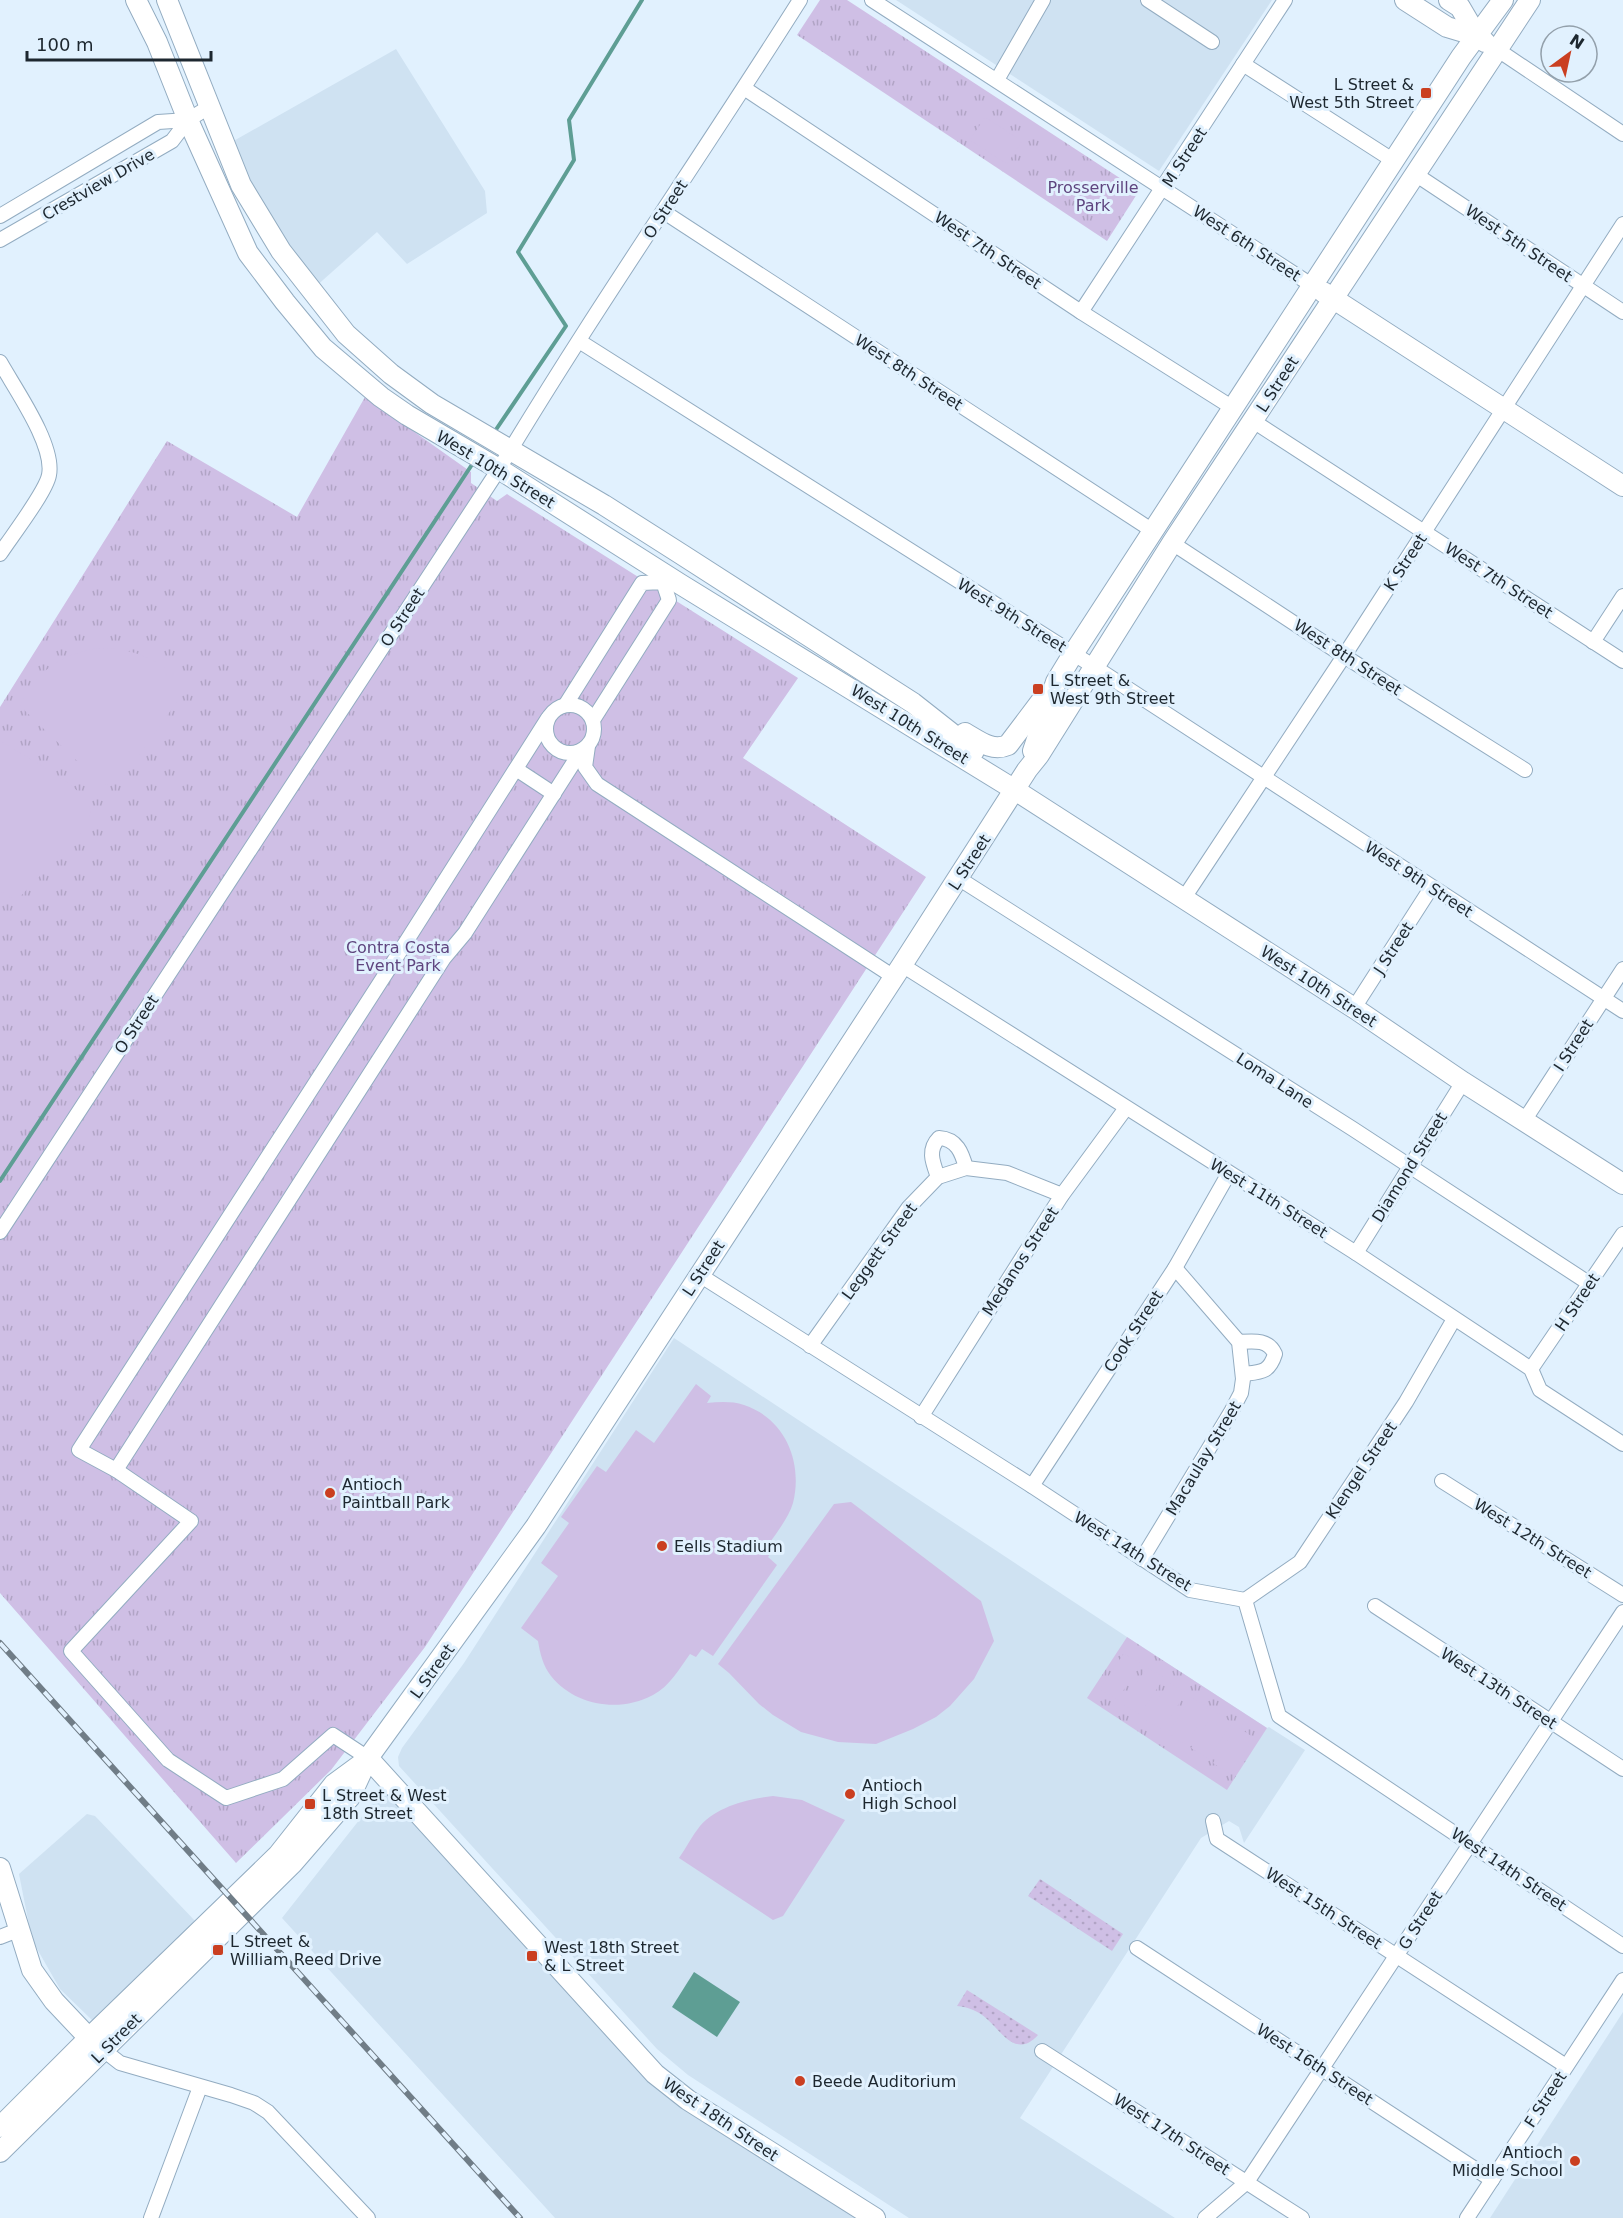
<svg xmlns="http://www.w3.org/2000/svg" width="1623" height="2218" font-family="'DejaVu Sans',sans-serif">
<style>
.built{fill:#cfe2f2}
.grass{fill:url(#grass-dots)}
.park{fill:url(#park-tufts)}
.pitch{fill:#cfbfe5}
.water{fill:#5e9e94}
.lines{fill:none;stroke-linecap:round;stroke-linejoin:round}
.stream{stroke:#5e9e94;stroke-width:4}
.street-casing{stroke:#93acc1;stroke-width:16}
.secondary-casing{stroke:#93acc1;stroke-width:22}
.street{stroke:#fff;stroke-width:14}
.secondary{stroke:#fff;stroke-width:20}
.rail-casing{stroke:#707d87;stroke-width:6}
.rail{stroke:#e1f1fe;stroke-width:4;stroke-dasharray:11;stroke-linecap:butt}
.poi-dot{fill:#ca3f21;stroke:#e1f1fe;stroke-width:2}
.labels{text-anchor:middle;stroke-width:6;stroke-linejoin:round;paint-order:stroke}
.poi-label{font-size:16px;fill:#1d272f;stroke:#e1f1fe;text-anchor:start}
.street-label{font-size:16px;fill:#1d272f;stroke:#e1f1fe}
.park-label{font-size:16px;fill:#5f457f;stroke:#e1f1fe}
</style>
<defs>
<pattern id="grass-dots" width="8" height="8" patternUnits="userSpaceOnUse" patternTransform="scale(1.5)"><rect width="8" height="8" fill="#cfbfe5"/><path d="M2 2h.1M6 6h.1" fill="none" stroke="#b1a4c5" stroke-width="1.8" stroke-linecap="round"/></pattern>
<pattern id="park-tufts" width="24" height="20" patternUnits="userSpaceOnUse" patternTransform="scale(1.5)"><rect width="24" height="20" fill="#cfbfe5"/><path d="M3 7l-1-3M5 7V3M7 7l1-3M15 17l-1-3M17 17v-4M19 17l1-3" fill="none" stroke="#b1a4c5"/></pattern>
</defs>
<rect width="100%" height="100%" fill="#e1f1fe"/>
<g class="built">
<path d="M896 0H1272L1159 171Z"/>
<path d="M396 49 485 191 487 213 407 264 377 232 314 288 266 218 230 143Z"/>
<path d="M674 1338 1127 1637 1267 1728 1269 1727 1305 1750 1244 1843 1239 1827 1229 1821 1201 1838 1020 2118 1175 2218H909L688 2075 657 2049 399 1766 398 1757 402 1748 464 1663Z"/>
<path d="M386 1786 640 2068 863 2218H555L282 1918Z"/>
<path d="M87 1814 95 1816 196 1922 93 2021 60 1989 32 1940 19 1874Z"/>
<path d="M1623 2012V2218H1490L1581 2077Z"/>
</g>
<g class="grass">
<path d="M1040 1879 1123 1934 1112 1951 1028 1896Z"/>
<path d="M967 1990 1038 2035C1016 2059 1002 2032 987 2019 979 2011 968 2007 957 2006Z"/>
</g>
<g class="park">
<path d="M820 0H847L1132 186 1137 194 1107 241 797 35Z"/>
<path d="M365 397 471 472V483L497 501 507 494 798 678 743 758 926 877 425 1647 331 1770 236 1863 0 1593V707L167 441 297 517Z"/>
<path d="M1127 1637 1267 1728 1227 1790 1087 1698Z"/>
</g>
<g class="pitch">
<path d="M985 117 1022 141 1007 164 970 140Z"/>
<path d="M100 648C138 649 161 660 186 689L122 779 112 785 101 784 20 706C35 671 63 653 100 648Z"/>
<path d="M0 741C19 753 85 787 90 807 92 816 86 825 81 833L16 901 0 891Z"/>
<path d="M696 1384 711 1396 707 1403C719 1402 732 1401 744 1405 786 1419 803 1463 793 1503 789 1517 777 1532 769 1544L774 1548 768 1557 777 1565 713 1656 702 1649 696 1657 690 1654C679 1669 670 1686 653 1695 620 1713 575 1706 551 1676 543 1666 540 1653 538 1641L521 1628 558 1576 541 1563 569 1523 561 1517 597 1466 606 1472 636 1430 654 1443Z"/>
<path d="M851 1502 981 1601 994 1641 974 1679 950 1706 936 1717 913 1729 876 1744 838 1742 801 1732 773 1715 759 1704 729 1673 718 1664 834 1504Z"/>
<path d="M1124 1653 1141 1664 1117 1700 1100 1689Z"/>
<path d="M1147 1667 1164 1678 1140 1715 1123 1704Z"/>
<path d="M1169 1682 1186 1693 1162 1730 1145 1719Z"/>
<path d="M1192 1697 1209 1708 1185 1745 1168 1733Z"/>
<path d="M1215 1711 1232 1723 1208 1759 1191 1748Z"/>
<path d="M1237 1726 1254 1738 1230 1774 1213 1763Z"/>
<path d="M773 1796 802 1800 845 1820 783 1916 773 1920 679 1858C686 1848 692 1836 700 1826 718 1806 748 1799 773 1796Z"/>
</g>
<path class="water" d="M694 1972 740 2002 717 2037 672 2007Z"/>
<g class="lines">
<g class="stream">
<path d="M493 434 566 326 518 252 574 160 569 120 642 0"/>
<path d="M0 1181 475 460"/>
</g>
<g class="street-casing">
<g id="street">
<path d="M872 0 1313 286"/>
<path d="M1148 0 1212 42"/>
<path d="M1498 50 1623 134"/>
<path d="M1243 64 1394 161"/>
<path d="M997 80 1043 0"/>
<path d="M744 88 1081 312 1233 408"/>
<path d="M1415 174 1623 312"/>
<path d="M664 212 1153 531"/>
<path d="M0 216 158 122 188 120"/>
<path d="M0 240 172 141 188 120 209 107"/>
<path d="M1081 312 1285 0"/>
<path d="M579 341 1093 666 1623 1011"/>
<path d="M0 362C15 389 55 445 49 475 46 492 11 537 0 554"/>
<path d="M1253 421 1623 661"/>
<path d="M1172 543 1344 656 1525 770"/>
<path d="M1593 642 1623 596"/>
<path d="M566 704 642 583 663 582 669 600 593 720"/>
<circle cx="570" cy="729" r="24"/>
<path d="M588 746 585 767 597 784 894 977"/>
<path d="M516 769 554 794"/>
<path d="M958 878 1353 1129 1590 1284"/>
<path d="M1184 898 1344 656 1623 224"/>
<path d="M902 965 1356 1253 1531 1369 1540 1390 1623 1444"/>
<path d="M1354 1008 1431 888"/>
<path d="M1524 1121 1623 969"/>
<path d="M938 1177C933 1163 927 1150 939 1138 957 1139 962 1153 966 1168"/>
<path d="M0 1232 499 469C594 310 701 157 800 0"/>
<path d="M1356 1253 1463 1082"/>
<path d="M698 1274 1032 1486 1190 1590 1245 1600 1279 1716 1623 1946"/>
<path d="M1239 1342C1254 1341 1268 1339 1275 1354 1269 1373 1261 1372 1243 1374"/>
<path d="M810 1346 909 1207 938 1177 966 1168 1007 1173 1062 1195"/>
<path d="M1531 1369 1623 1234"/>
<path d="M921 1417 1062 1195 1126 1108"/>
<path d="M116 1470 444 958 465 933 581 751"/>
<path d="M1442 1481 1623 1595"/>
<path d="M1032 1486 1175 1268 1229 1173"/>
<path d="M1142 1559 1231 1412 1241 1393 1243 1379 1239 1342 1175 1268"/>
<path d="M1245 1600 1300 1562 1406 1402 1454 1319"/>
<path d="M1375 1606 1623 1769"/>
<path d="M368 1758 333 1735 283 1779 226 1798 168 1760 71 1651 191 1521 116 1470 79 1450 392 964 548 718"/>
<path d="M1213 1821 1217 1839 1566 2066"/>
<path d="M0 1937 18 1930"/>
<path d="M1137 1948 1492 2180"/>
<path d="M97 2045 120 2063 231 2095 254 2103 268 2112 368 2218"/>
<path d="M1042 2051 1302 2218"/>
<path d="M151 2218 200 2087"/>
<path d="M1205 2218 1247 2182 1623 1612"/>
<path d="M1467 2218 1623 1980"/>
</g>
</g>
<g class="secondary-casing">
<g id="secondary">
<path d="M136 0 157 42 188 120 248 253 285 302 323 348 381 397 407 415 499 469 680 584 1015 790 1354 1008 1463 1082 1623 1184"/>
<path d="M167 0 241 185 281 251 346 334 391 374 432 404 604 505 681 554 913 703 974 751"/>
<path d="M1405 0 1447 27 1477 36 1485 42"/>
<path d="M1449 0 1460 7 1477 36"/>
<path d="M1323 292 1623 486"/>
<path d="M965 733C979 741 992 752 1008 745L1045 696"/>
<path d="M1033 751 1056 682 1073 654 1461 57 1503 0"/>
<path d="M368 1758 655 2074 688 2100 875 2218"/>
<path d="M0 1868 32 1970 54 2001 89 2038"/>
<path d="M0 2127 89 2038 278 1855 334 1784 364 1762"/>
<path d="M0 2152 292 1864 350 1797 368 1758 536 1526 902 965 1027 770 1039 755 1172 543 1530 0"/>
</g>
</g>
<use href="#street" class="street"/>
<use href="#secondary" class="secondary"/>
<g class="rail-casing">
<path id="rail" d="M0 1643 520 2218"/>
</g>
<use href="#rail" class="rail"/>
</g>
<g class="poi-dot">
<rect x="1420" y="87" width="12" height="12" rx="3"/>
<rect x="1032" y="683" width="12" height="12" rx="3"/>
<circle cx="330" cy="1493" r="6"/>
<circle cx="662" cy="1546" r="6"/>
<circle cx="850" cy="1794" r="6"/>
<rect x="304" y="1798" width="12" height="12" rx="3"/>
<rect x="212" y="1944" width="12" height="12" rx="3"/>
<rect x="526" y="1950" width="12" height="12" rx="3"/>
<circle cx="800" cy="2081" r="6"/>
<circle cx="1575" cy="2161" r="6"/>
</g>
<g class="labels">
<g class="poi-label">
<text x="1414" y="90" text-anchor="end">L Street &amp;<tspan x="1414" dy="18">West 5th Street</tspan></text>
<text x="1050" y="686">L Street &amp;<tspan x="1050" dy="18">West 9th Street</tspan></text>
<text x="342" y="1490">Antioch<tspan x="342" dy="18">Paintball Park</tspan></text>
<text x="674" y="1552">Eells Stadium</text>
<text x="862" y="1791">Antioch<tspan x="862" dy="18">High School</tspan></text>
<text x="322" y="1801">L Street &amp; West<tspan x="322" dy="18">18th Street</tspan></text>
<text x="230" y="1947">L Street &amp;<tspan x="230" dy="18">William Reed Drive</tspan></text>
<text x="544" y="1953">West 18th Street<tspan x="544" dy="18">&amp; L Street</tspan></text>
<text x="812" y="2087">Beede Auditorium</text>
<text x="1563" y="2158" text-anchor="end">Antioch<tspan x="1563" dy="18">Middle School</tspan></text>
</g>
<g class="street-label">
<text transform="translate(1184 157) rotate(-57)" y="6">M Street</text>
<text transform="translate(98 184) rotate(-30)" y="6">Crestview Drive</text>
<text transform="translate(665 209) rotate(-57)" y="6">O Street</text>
<text transform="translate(1247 243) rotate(33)" y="6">West 6th Street</text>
<text transform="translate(1519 243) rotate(34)" y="6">West 5th Street</text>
<text transform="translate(988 250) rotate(34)" y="6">West 7th Street</text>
<text transform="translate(909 372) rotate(33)" y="6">West 8th Street</text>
<text transform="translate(1277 384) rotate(-57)" y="6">L Street</text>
<text transform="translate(496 469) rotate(31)" y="6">West 10th Street</text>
<text transform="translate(1405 562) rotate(-57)" y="6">K Street</text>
<text transform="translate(1499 580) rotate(33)" y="6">West 7th Street</text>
<text transform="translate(1012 615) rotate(32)" y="6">West 9th Street</text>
<text transform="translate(402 617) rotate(-57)" y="6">O Street</text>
<text transform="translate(1348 657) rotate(33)" y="6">West 8th Street</text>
<text transform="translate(910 724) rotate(32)" y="6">West 10th Street</text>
<text transform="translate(969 862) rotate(-57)" y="6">L Street</text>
<text transform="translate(1419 879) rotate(33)" y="6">West 9th Street</text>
<text transform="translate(1393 948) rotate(-57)" y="6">J Street</text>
<text transform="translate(1319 986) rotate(33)" y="6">West 10th Street</text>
<text transform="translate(136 1024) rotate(-57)" y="6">O Street</text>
<text transform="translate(1573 1045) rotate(-57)" y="6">I Street</text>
<text transform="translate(1275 1080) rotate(33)" y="6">Loma Lane</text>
<text transform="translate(1409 1167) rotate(-58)" y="6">Diamond Street</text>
<text transform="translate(1269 1198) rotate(32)" y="6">West 11th Street</text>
<text transform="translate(879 1251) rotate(-54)" y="6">Leggett Street</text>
<text transform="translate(1020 1261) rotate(-57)" y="6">Medanos Street</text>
<text transform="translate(703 1268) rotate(-57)" y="6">L Street</text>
<text transform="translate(1577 1302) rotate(-56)" y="6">H Street</text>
<text transform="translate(1133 1331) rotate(-57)" y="6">Cook Street</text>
<text transform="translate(1203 1458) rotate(-59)" y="6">Macaulay Street</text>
<text transform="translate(1361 1470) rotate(-56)" y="6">Klengel Street</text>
<text transform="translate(1533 1538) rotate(32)" y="6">West 12th Street</text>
<text transform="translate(1133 1551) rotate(32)" y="6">West 14th Street</text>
<text transform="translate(432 1671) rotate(-54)" y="6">L Street</text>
<text transform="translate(1499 1688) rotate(33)" y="6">West 13th Street</text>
<text transform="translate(1509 1869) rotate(34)" y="6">West 14th Street</text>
<text transform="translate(1324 1908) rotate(33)" y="6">West 15th Street</text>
<text transform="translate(1420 1920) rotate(-57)" y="6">G Street</text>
<text transform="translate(116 2038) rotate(-45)" y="6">L Street</text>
<text transform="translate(1315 2064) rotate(33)" y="6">West 16th Street</text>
<text transform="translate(1545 2099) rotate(-57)" y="6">F Street</text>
<text transform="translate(721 2119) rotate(34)" y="6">West 18th Street</text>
<text transform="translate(1172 2134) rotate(33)" y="6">West 17th Street</text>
</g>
<g class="park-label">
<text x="1093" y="193">Prosserville<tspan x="1093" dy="18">Park</tspan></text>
<text x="398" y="953">Contra Costa<tspan x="398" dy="18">Event Park</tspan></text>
</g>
</g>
<g transform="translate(1569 54) rotate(33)"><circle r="28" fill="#e1f1fe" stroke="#93a0ab" stroke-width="1.5"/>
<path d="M0-4.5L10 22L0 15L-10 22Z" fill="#ca3f21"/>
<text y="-9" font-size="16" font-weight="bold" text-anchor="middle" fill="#1d272f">N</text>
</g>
<path d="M27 51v9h184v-9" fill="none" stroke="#1d272f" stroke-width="3"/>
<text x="36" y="51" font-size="18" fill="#1d272f" stroke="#e1f1fe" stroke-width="4.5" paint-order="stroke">100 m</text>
</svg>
